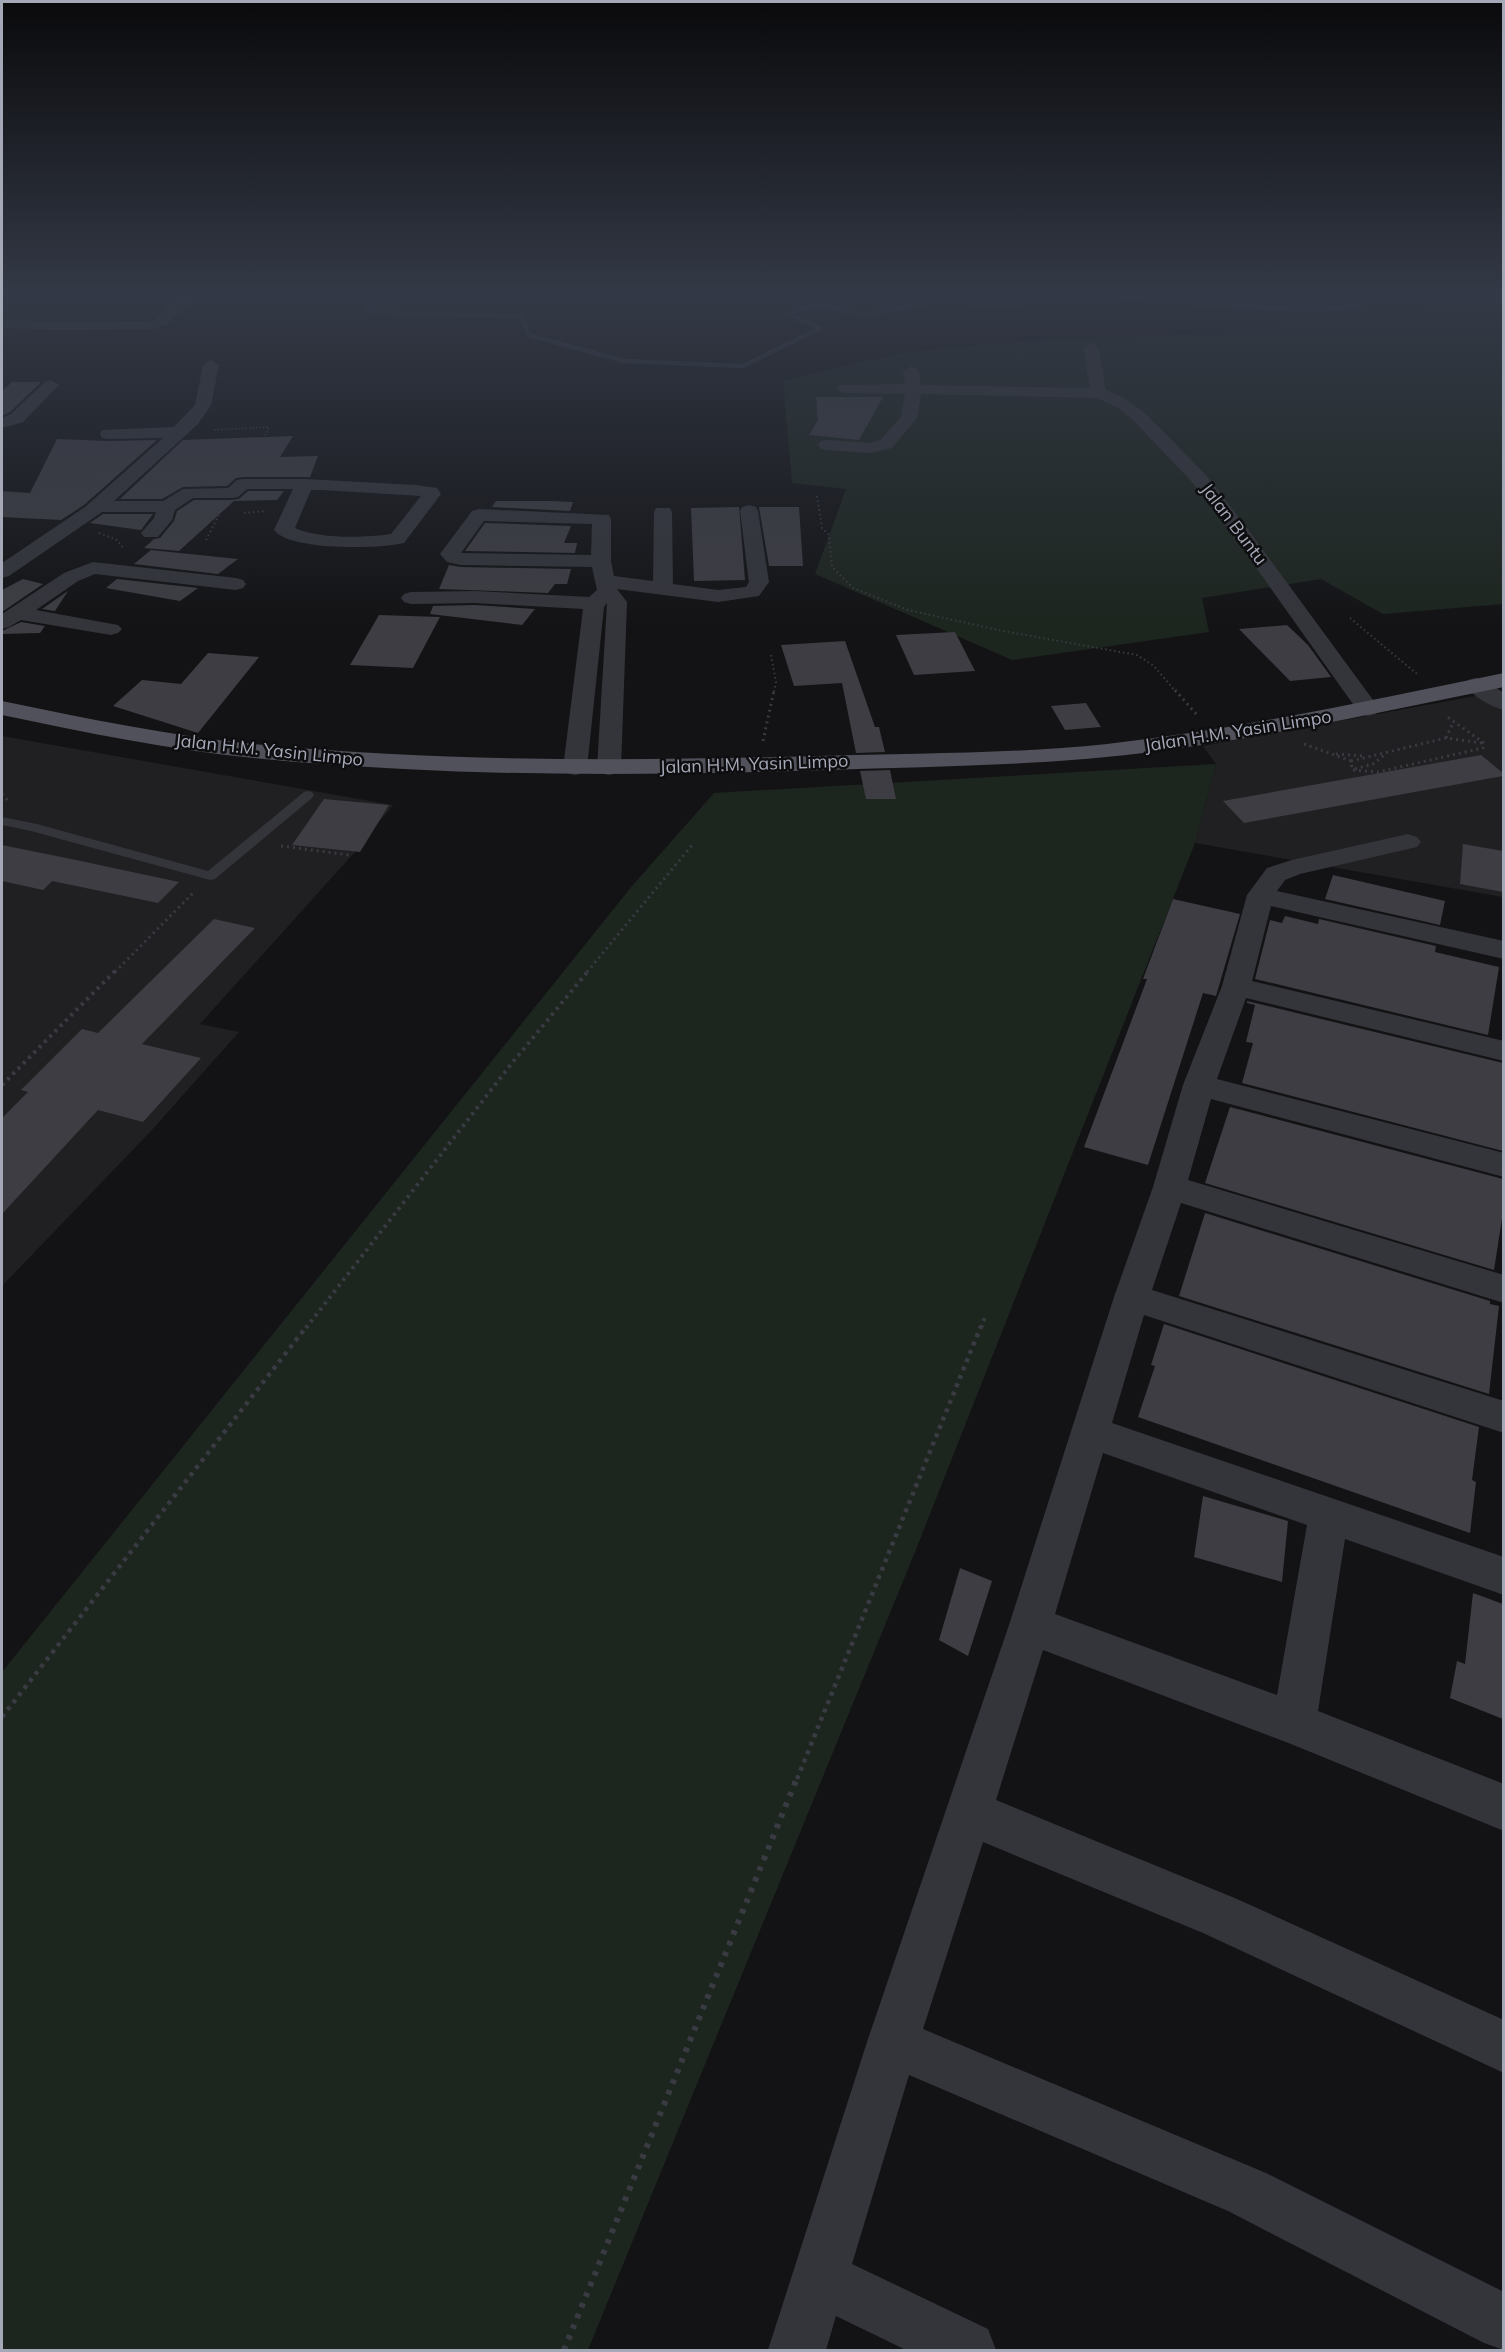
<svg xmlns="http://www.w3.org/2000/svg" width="1505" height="2352" font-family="Mulish,sans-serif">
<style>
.built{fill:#201f22}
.green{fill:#1d251f}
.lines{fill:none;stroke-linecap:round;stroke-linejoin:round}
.stream{stroke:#29313a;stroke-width:4.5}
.building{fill:#3d3d43}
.path-far5{stroke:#3a3b42;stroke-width:1.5;stroke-dasharray:1.5 2;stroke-linecap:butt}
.path-far4{stroke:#3a3b42;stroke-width:2;stroke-dasharray:1.5 3;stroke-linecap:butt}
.path-far3{stroke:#3a3b42;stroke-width:3;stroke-dasharray:2 4;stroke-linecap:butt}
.path-far2{stroke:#3a3b42;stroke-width:4;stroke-dasharray:3 4.5;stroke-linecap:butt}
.path-far1{stroke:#3a3b42;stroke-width:4.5;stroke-dasharray:4 5;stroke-linecap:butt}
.path{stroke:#3a3b42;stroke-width:6;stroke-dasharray:4.5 7;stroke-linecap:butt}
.service{fill:#34353b;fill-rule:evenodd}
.minor{fill:#34353b;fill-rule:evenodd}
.primary{fill:#50515a;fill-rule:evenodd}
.labels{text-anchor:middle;stroke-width:5;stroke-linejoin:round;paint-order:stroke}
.far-street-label{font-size:18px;fill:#a4a8b7;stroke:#0e0e10}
</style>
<rect width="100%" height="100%" fill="#131315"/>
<g class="built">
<path d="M1503 691V897L1195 843 1216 764 1203 746Z"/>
<path d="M2 736 393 805 354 853 200 1024 239 1032 151 1131 2 1286Z"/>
</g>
<g class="green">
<path d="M1503 307V604L1383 614 1321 579 1202 598 1209 632 1012 660 815 574 846 489 792 483 783 381 905 352 1029 341 1268 330 1283 319 1361 310Z"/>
<path d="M1216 764 1195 843 915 1552 588 2350H2V1672L632 886 714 793Z"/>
</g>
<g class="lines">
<g class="stream">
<path d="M363 296 369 311 522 317 529 335 624 361 743 366 820 328 786 313 818 305 865 314 936 301 1022 304 1043 296"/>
<path d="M1109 296 1314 311 1395 300 1472 305 1504 300"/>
</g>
</g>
<g class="building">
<path d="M12 382H41L10 412 2 416V391Z"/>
<path d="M816 397H883L859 440 809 435 818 420Z"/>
<path d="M293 436 280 457 318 456 310 477H243L236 478 227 486 183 487 162 499H120L183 440Z"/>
<path d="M57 439 108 441 157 440 84 505 61 520 2 517V491L30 493Z"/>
<path d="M248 491H284L277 500 234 501 179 551 144 548 154 539 160 538 174 521 177 511 194 500H232L239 499Z"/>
<path d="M496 501H551L573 502 570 511 492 507Z"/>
<path d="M739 507 745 580 694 581 691 508Z"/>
<path d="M759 507H799L803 566H769Z"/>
<path d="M103 514H153L141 530 90 523Z"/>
<path d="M485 523 571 526 564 543H577L575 553 465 551Z"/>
<path d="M151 550 238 559 218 574 134 564Z"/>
<path d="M449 565 461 567 571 569 567 584H555L548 593 439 589Z"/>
<path d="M23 579 43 584 2 612V590Z"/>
<path d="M117 579 198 588 180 601 106 588Z"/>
<path d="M68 591 55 611 42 609Z"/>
<path d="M475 605 535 609 522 625 430 614 433 606Z"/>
<path d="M379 615 440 617 413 668 350 665Z"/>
<path d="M21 622 45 626 40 633 2 634V631Z"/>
<path d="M1287 625 1308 645 1331 677 1290 681 1239 629Z"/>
<path d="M955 632 975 671 914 675 896 635Z"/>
<path d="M845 641 875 727H879L885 752 856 753 842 683 794 686 781 645Z"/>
<path d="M208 653 259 657 198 733 113 706 142 680 181 684Z"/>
<path d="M1086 703 1101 727 1065 730 1051 706Z"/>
<path d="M1481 755 1503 773V776L1244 823 1223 801Z"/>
<path d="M890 770 896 799H866L860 771Z"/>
<path d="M324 799 389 805 360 852 292 845Z"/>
<path d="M1463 844 1503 851V892L1460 884Z"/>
<path d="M2 845 76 860 179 882 158 903 52 881 43 890 2 881Z"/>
<path d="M1333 875 1445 901 1440 925 1325 899Z"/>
<path d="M1173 899 1240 914 1216 996 1203 993 1148 1165 1084 1147 1147 979H1143Z"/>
<path d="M1285 916 1318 924 1319 919 1436 946 1435 952 1499 967 1488 1035 1255 979 1270 920 1282 923Z"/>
<path d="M214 919 255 928 142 1044 201 1058 143 1122 98 1110 2 1214V1118L28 1092 21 1090 82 1029 98 1033Z"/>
<path d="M1247 1001 1503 1063V1151L1242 1083 1253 1043 1246 1042 1255 1005 1247 1003Z"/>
<path d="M1230 1107 1503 1179V1212L1494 1270 1205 1183Z"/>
<path d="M1205 1213 1490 1301V1304L1499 1306 1489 1394 1179 1296Z"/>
<path d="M1164 1324 1479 1427 1472 1480 1476 1482 1470 1533 1138 1417 1155 1366 1151 1365Z"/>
<path d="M1203 1496 1288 1521 1282 1582 1194 1557Z"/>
<path d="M960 1568 992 1581 968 1656 939 1640Z"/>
<path d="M1473 1593 1503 1604V1719L1450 1698 1457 1661 1465 1664Z"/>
</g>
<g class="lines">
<g class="path-far5">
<path d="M214 430 269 427 253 462"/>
<path d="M189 455H256"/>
</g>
<g class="path-far4">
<path d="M53 475 93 479"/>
<path d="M817 496 822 528 829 535 832 567 853 588 908 610 1003 631 1137 655 1154 666 1176 692"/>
<path d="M244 513 266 511"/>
<path d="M99 533 117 540 124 549"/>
<path d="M206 540 219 515"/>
<path d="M1350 618 1417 674"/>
<path d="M771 655 776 682 774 692"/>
</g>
<g class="path-far3">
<path d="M1175 690 1197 715"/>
<path d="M1446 738 1453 723"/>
<path d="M763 741 774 690"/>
<path d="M1304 744 1351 761 1352 770 1378 772 1483 748 1484 743 1446 716"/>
<path d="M1336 754 1365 756"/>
<path d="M1351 761 1446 738 1482 743"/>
<path d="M1355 769 1373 764 1386 754"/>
<path d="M2 794 9 802"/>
<path d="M281 846 349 855"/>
<path d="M115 972 194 892"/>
<path d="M587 972 693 844"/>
</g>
<g class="path-far2">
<path d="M2 1085 116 970"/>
<path d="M306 1328 512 1063 589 970"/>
<path d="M981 1328 985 1317"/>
</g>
<g class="path-far1">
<path d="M2 1717 307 1326"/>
<path d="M797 1779 981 1326"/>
</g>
<path class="path" d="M564 2350 797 1778"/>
<path class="service" d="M308 791 312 792 314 795 312 798 215 879 210 880 31 831 2 825V817L37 824 208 871 304 792Z"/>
<g class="minor">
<path d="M180 296H196L167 324 152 329 56 330 2 327V319L56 322 150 321 157 318Z"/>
<path d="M1091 343 1099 348 1106 390 1122 397 1144 412 1205 474 1241 520 1376 704 1379 709 1376 714 1368 716 1360 714 1228 528 1192 482 1132 419 1118 408 1097 398 921 394 917 418 892 448 870 453 827 450 821 449 818 445 821 441 827 440 870 443 880 440 901 417 905 394 845 393 839 391 837 388 839 385 905 384 903 371 911 366 919 371 921 385 1090 388 1083 348Z"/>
<path d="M211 360 219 365 211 405 198 424 114 501H163L183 489 228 488 237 480 243 479H305L416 485 437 488 441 494 404 543C380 549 289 551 274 530L293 489H247L238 497 232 498H193L175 510 172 520 158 537H144L141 533 154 518 156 512H102L9 576 2 578V563L85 507 163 438 108 439 102 438 100 434 102 430 174 427 195 405 203 365ZM311 490H322L421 496 391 534C365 538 318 539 295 528Z"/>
<path d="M51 380 59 385 23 422 2 428V418L11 414 45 382Z"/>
<path d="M749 505 756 507 758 511 769 582 759 596 718 602 617 589 627 602 621 768 618 773 609 775 600 773 597 768 607 603 604 607 587 768 584 773 575 775 566 773 563 768 583 609 475 603 411 604 404 602 401 598 404 594 411 592 475 591 589 597 597 590 592 567 461 565 447 562 440 554 472 511 479 509 609 515 611 519V561L614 576 653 581 654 512 656 508H670L672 512 673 584 718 590 746 587 749 582 740 511 742 507ZM484 521 592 524 591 555 461 553Z"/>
<path d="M93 562 236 578 243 580 246 584 243 588 236 590 95 574 78 581 36 610 118 625 122 629 118 633 111 635 21 620 9 627 2 629V614L64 573Z"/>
<path d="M1476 678 1484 680 1504 693V710C1491 707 1472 696 1465 685L1468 680Z"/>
<path d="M1408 834 1417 837 1421 842 1417 847 1300 874 1285 880 1277 891 1504 941V959L1271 906 1252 981 1504 1041V1061L1246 998 1217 1079 1504 1153V1177L1211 1099 1188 1180 1504 1275V1303L1181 1203 1152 1290 1504 1401V1433L1144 1315 1112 1423 1504 1557V1595L1345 1539 1318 1711 1504 1784V1831L1291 1744 1043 1650 996 1800 1237 1899 1504 2020V2073L1203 1933 983 1842 923 2029 1266 2173 1504 2292V2350L1484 2343 1228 2211 909 2075 852 2264 988 2329 996 2350H906L836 2316 826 2350H768L867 2042 1009 1625 1114 1297 1153 1187 1183 1085 1222 986 1247 895 1267 868 1292 860ZM1103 1453 1307 1525 1277 1695 1055 1614Z"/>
</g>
<path class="primary" d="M1504 673V687C1389 710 1275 736 1160 751 1049 766 937 766 826 770 638 776 451 777 264 759 175 751 88 733 2 715V701C89 719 176 737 264 745 449 762 634 761 819 756 914 753 1012 754 1107 744 1241 729 1372 700 1504 673Z"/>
</g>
<linearGradient id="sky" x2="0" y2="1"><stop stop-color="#0a0a0c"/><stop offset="0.47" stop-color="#333946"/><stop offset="1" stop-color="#333946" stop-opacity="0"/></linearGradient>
<rect width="1505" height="626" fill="url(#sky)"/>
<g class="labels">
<g class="far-street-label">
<text transform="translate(1234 524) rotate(53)" y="6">Jalan Buntu</text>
<text transform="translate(1238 731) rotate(-9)" y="6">Jalan H.M. Yasin Limpo</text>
<text transform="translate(269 750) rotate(6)" y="6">Jalan H.M. Yasin Limpo</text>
<text transform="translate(754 764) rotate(-2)" y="6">Jalan H.M. Yasin Limpo</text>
</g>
</g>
<rect width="1505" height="2352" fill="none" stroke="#a4a8b7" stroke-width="6"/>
</svg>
